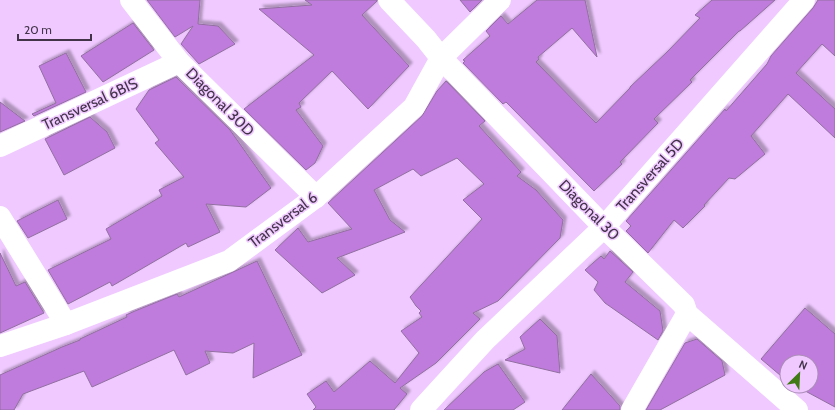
<svg xmlns="http://www.w3.org/2000/svg" width="835" height="410" font-family="Cabin,sans-serif">
<style>
.building{fill:#c07cdc;stroke:#916fa0;filter:url(#shadow)}
.lines{fill:none;stroke-linecap:round;stroke-linejoin:round}
.minor{stroke:#fff;stroke-width:22}
.labels{text-anchor:middle;stroke-width:3;stroke-linejoin:round;paint-order:stroke}
.street-label{font-size:15px;fill:#433349;stroke:#efc9ff}
</style>
<defs>
<filter id="shadow"><feDropShadow dx="3.5" dy="-3.5" stdDeviation="1" flood-color="#0004"/></filter>
</defs>
<rect width="100%" height="100%" fill="#efc9ff"/>
<g class="building">
<path d="M147 0H200L198 24 218 26 235 44 199 64 181 44 193 26 175 37Z"/>
<path d="M305 0H377V1L362 15 409 66 368 109 332 71 299 103 301 107 296 110 323 146 315 163 306 170 244 109 314 55 259 9 312 5Z"/>
<path d="M460 0H482L470 12Z"/>
<path d="M537 0H585L597 57 572 28 538 57 539 59 536 62 596 123 630 88V87L667 52 700 18 695 15 712 0H775L740 31H739L690 80 692 82 654 119 658 123 620 162 622 164 594 191 506 102 503 104 463 63 465 61 463 60 490 36 486 31 501 16 508 24Z"/>
<path d="M818 0H835V56L822 44 796 73 835 109V138L788 94 751 136 765 154 735 179 729 178 704 205 705 206 683 228 674 220 648 253 626 231 631 226 626 221 725 109 726 111 767 64 771 56 813 8Z"/>
<path d="M133 23 154 50 103 82 81 56Z"/>
<path d="M66 53 86 92 34 116 32 114 56 103 39 66Z"/>
<path d="M176 77 230 130 271 188 246 207 206 204 220 232 188 247 186 243 112 286 110 282 68 304 48 270 111 239 106 229 162 196 159 190 184 177 155 143 159 140 136 109 149 90Z"/>
<path d="M446 81 485 121 479 126 521 172 517 176 536 190 563 220 560 238 498 301 473 313 480 319 436 363 400 388 407 394 394 410H313L316 407 307 394 326 381 334 392 370 361 395 383 419 353 401 331 422 317 419 313 421 311 416 306 410 297 482 219 463 200 484 184 457 158 421 176 413 169 374 190 390 220 405 232 337 258 355 275 322 293 275 250 298 228 308 242 352 229 328 203 422 116 437 91Z"/>
<path d="M0 102 25 121 0 132Z"/>
<path d="M90 117 107 132 115 148 64 175 45 139Z"/>
<path d="M58 200 67 219 28 238 17 221Z"/>
<path d="M610 251 633 272 625 282 660 311 663 331 658 340 605 303 594 290 598 282 585 270 601 256 604 259Z"/>
<path d="M0 253 16 286 25 282 44 313 0 333Z"/>
<path d="M257 261 302 355 253 378 254 343 233 353 205 351 210 363 186 375 174 350 92 387 84 371 23 394 14 410H0V375L62 347 80 340V339L127 317 126 315 135 311 177 294 179 297Z"/>
<path d="M805 308 835 334V407L796 386H811V362H787V381L761 359Z"/>
<path d="M540 319 557 336 560 373 505 360 525 349 520 337Z"/>
<path d="M697 339 722 361 725 375 660 410H646L685 343Z"/>
<path d="M498 364 525 402 513 410H444L484 372Z"/>
<path d="M591 374 620 406V410H562Z"/>
</g>
<g class="lines">
<g class="minor">
<path d="M131 0 179 62 316 197"/>
<path d="M389 0 426 39 441 58 604 227 684 305 687 314 797 410"/>
<path d="M0 146 179 62"/>
<path d="M0 217 66 324"/>
<path d="M0 346 66 324 229 261 316 197 414 107 441 58 500 0"/>
<path d="M421 410 485 340 604 227 804 0"/>
<path d="M632 410 687 314"/>
</g>
</g>
<g class="labels">
<g class="street-label">
<text transform="translate(220 102) rotate(45)" y="5">Diagonal 30D</text>
<text transform="translate(90 104) rotate(-25)" y="5">Transversal 6BIS</text>
<text transform="translate(650 175) rotate(-48)" y="5">Transversal 5D</text>
<text transform="translate(589 210) rotate(45)" y="5">Diagonal 30</text>
<text transform="translate(283 220) rotate(-37)" y="5">Transversal 6</text>
</g>
</g>
<g transform="translate(799 374) rotate(24)"><circle r="19" fill="#efc9ff" stroke="#aa8db6"/>
<path d="M0-3L7 15L0 10L-7 15Z" fill="#3f7a14"/>
<text y="-6" font-size="11" font-weight="bold" text-anchor="middle" fill="#433349">N</text>
</g>
<path d="M18 34v6h73v-6" fill="none" stroke="#433349" stroke-width="2"/>
<text x="24" y="34" font-size="12" fill="#433349" stroke="#efc9ff" stroke-width="3" paint-order="stroke">20 m</text>
</svg>
